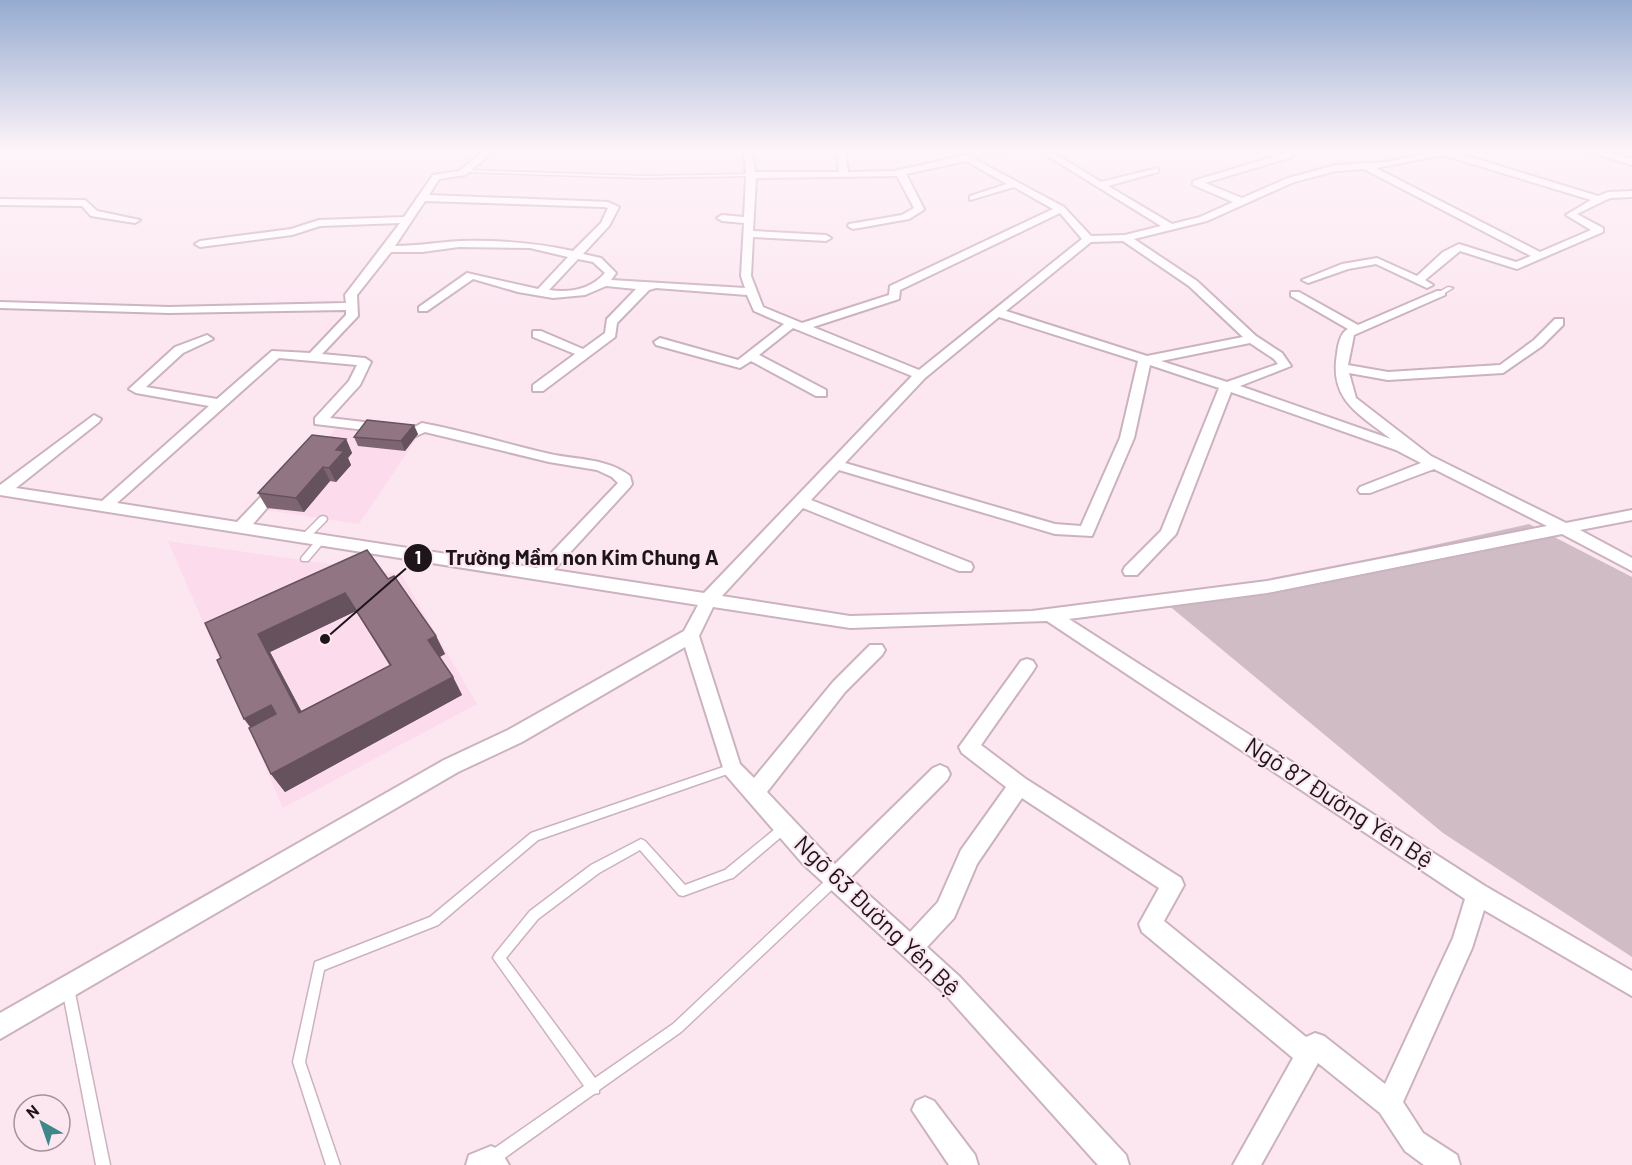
<svg xmlns="http://www.w3.org/2000/svg" width="1632" height="1165" font-family="Barlow,sans-serif">
<style>
.built{fill:#fcdbec}
.green{fill:#cfbcc5}
.lines{fill:none;stroke-linecap:round;stroke-linejoin:round}
.lane-casing{stroke:#cbb2bf;stroke-width:3}
.street-casing{stroke:#cbb2bf;stroke-width:4}
.lane{fill:#fff;fill-rule:evenodd}
.street{fill:#fff;fill-rule:evenodd}
.wall{fill:#7d6571;fill-rule:evenodd}
.shaded-wall{fill:#66525c}
.building{fill:#917583;stroke:#66525c;stroke-width:1.5;fill-rule:evenodd}
.labels{text-anchor:middle;stroke-width:4.5;stroke-linejoin:round;paint-order:stroke}
.near-street-label{font-size:24px;fill:#1e151a;stroke:#fce7f1}
.leader{fill:none;stroke:#1e151a;stroke-width:2}
.callout-dot{fill:#1e151a;stroke:#fce7f1;stroke-width:2}
.mark-label{font-size:18px;text-anchor:middle;font-weight:bold;fill:#fff}
.callout-label{font-size:21px;text-anchor:middle;font-weight:bold;fill:#1e151a;stroke:#fce7f1;stroke-width:4.5;stroke-linejoin:round;paint-order:stroke}
</style>
<rect width="100%" height="100%" fill="#fce7f1"/>
<g class="built">
<path d="M337 427 419 435 359 524 265 510Z"/>
<path d="M168 541 401 574 477 704 283 808Z"/>
</g>
<path class="green" d="M1529 524 1632 577V957L1443 833 1167 604Z"/>
<g class="lines">
<g class="lane-casing">
<g id="lane">
<path d="M585 150H628L626 151Z"/>
<path d="M650 150H721L719 151Z"/>
<path d="M1003 150H1014L967 159 965 158Z"/>
<path d="M466 170 644 176 751 174 753 175 751 176 644 178 464 172V171Z"/>
<path d="M1448 287 1453 288 1443 294H1439V292Z"/>
<path d="M323 516 326 517 327 519 326 521 308 539H302L301 537 302 535 320 517Z"/>
<path d="M322 536 325 537 326 539 325 541 308 561H302L301 559 302 557 319 537Z"/>
<path d="M732 764 736 765 737 768 736 771 538 840 438 925 324 970 305 1062 340 1165H326L293 1062 315 962 430 917 531 833Z"/>
<path d="M784 823 788 825 789 828 788 831 733 878 729 879 683 896 679 895 640 850 599 873 538 919 506 958 595 1078 673 1024 830 876 834 875 838 876 839 880 838 884 681 1032 599 1090V1093L594 1094 499 1162 494 1164 489 1162 487 1157 489 1152 584 1086 493 958 495 954 530 911 591 865 641 839 645 841 685 885 725 870 780 825Z"/>
<path d="M68 982 72 984 74 988 110 1165H96L62 988 64 984Z"/>
</g>
</g>
<g class="street-casing">
<g id="street">
<path d="M486 150H496L465 175 439 179 429 195 608 202 619 207 609 226 583 254 601 258 616 273 611 280 745 288 741 276 744 223 722 221 717 218 722 215 744 217 746 178 744 150H752L755 172H839L837 150H845L848 172 894 171 967 155 1064 207 1091 236 1125 235 1161 226 1038 150H1049L1101 182 1158 168V172L1108 186 1172 224 1200 217 1233 202 1193 185V181L1289 152 1292 153V157L1205 183 1242 198 1288 178 1336 165 1387 162 1439 150H1456L1454 152 1598 196 1608 192 1632 191V197L1610 198 1577 214 1603 228V232L1517 269 1460 251 1425 280 1433 285 1427 288 1376 264 1348 269 1308 283 1302 280 1342 264 1377 258 1417 276 1443 252 1459 244 1516 262 1531 256 1364 169 1336 171 1294 182 1207 221 1134 239 1197 281 1256 336 1282 353 1291 366 1240 386 1391 439C1359 414 1329 400 1337 354 1338 345 1340 333 1348 329L1291 296V292H1299L1358 325 1437 291H1445V295L1354 335 1348 365 1388 372 1500 365 1534 340 1555 319H1563V325L1542 346 1503 373 1388 380 1349 373 1356 398 1431 456 1566 523 1632 510V520L1580 530 1632 558V571L1562 534 1267 593 1069 619 1485 886 1632 971V996L1484 910 1472 948 1403 1102 1423 1133 1457 1155 1460 1165H1424L1405 1151 1380 1113 1318 1063 1261 1165H1233L1293 1058 1142 932 1139 924 1159 888 1022 798 977 864 954 918 927 947 960 977 1126 1155 1129 1165H1098L944 993 803 864 725 774 685 647 522 742 458 772 0 1039V1013L444 760 508 730 684 631 698 605 0 495V485L94 415 101 419 99 422 16 488 102 501 209 406 136 393 129 389 175 347 207 335 213 339 183 353 146 387 217 399 272 351 310 353 346 315V310L169 313 0 308V302L169 307 346 303 345 295 400 223 320 226 292 235 200 247 195 244 200 241 291 229 319 220 404 217 433 175 459 171ZM1443 155 1591 200 1566 215 1591 230 1540 252 1376 168ZM966 161 1007 184 970 196V200L1014 187 1053 209 890 286 889 295 802 323 763 307 751 276 753 237 826 241 831 238 826 235 753 231 756 178 897 176 914 208 902 215 849 224 848 226 853 229 909 219 922 211 924 209 906 174ZM425 201 604 207 608 208 601 223 573 251C536 243 500 240 461 241 439 242 418 246 395 246ZM1060 213 1082 239 919 370 813 327 899 299 900 290ZM1123 241 1189 286 1243 337 1147 356 1006 311 1091 242ZM459 247 530 248 568 257 538 289 467 273 419 307V311H427L473 279 518 292 553 298 585 295 606 286 636 289 607 319 605 333 583 349 541 331H533V337L575 354 533 385V391H543L615 337 617 323 649 290 656 288 747 295 754 311 784 324 738 360 660 338 654 342 656 345 740 368 751 361 816 396H826V390L759 355 793 328 912 376 704 593 554 570 630 487 632 484 630 476C607 458 577 460 550 454 507 444 465 431 422 423L413 428 330 418 360 385 371 362 365 358 322 354 358 316 357 295 391 252H422ZM578 259 593 262 605 273C590 290 570 293 549 290ZM999 317 1138 361 1120 438 1081 526 1055 524 845 463 925 378ZM1250 343 1274 359 1278 364 1227 382 1161 361ZM279 358 357 365 349 381 315 418V424L416 436 425 432 549 462 597 470 612 477 618 483 537 568 253 524 286 486 279 481 274 483 237 522 117 503ZM1150 365 1219 388 1161 531 1125 567 1123 571 1125 575H1137L1176 534 1231 392 1396 450 1421 463 1360 487 1358 490 1360 493H1370L1434 469 1547 526 1267 581 1032 611 850 616 722 596 803 508 959 571H971L973 567 971 563 811 500 839 470 1055 534 1092 536 1134 438ZM713 607 850 628 1047 621 1465 899 1453 938 1385 1084 1324 1036 1315 1033 1306 1037 1164 921 1184 885 1181 878 1026 779 981 745 1033 671 1036 666 1033 661 1027 659 1021 661 959 747 962 753 1006 787 961 850 938 902 910 932 850 878 947 780 950 774 947 768 940 765 933 768 835 864 767 792 845 692 882 655 885 650 882 645H870L833 682 754 778 740 764 699 636Z"/>
<path d="M1585 150H1600L1632 159V165Z"/>
<path d="M0 199 85 200 97 211 140 220 135 223 91 216 82 206 0 205Z"/>
<path d="M925 1097 934 1101 975 1155 978 1165H949L912 1110 916 1101Z"/>
<path d="M491 1146 500 1150 509 1165H466L469 1155Z"/>
</g>
</g>
<use href="#lane" class="lane"/>
<use href="#street" class="street"/>
</g>
<g class="wall">
<path d="M418 434 405 451 358 446 354 437Z"/>
<path d="M346 439 352 453 348 458 351 465 336 482 330 481 304 512 267 508 258 493Z"/>
<path d="M388 579 436 636 445 654 440 657 453 677 462 695 285 792 271 774 250 727 217 660ZM356 611 390 666 301 711 270 652Z"/>
</g>
<g class="shaded-wall">
<path d="M414 425 418 434 405 451 401 441Z"/>
<path d="M346 439 352 453 348 458 351 465 336 482 329 468 336 450Z"/>
<path d="M323 467 330 481 304 512 296 498Z"/>
<path d="M345 593 356 611 270 652 312 731 299 713 258 634Z"/>
<path d="M436 636 445 654 437 658 428 640Z"/>
<path d="M453 677 462 695 285 792 271 774Z"/>
<path d="M271 705 285 723 258 737 244 719Z"/>
</g>
<g class="building">
<path d="M367 420 414 425 401 441 354 437Z"/>
<path d="M312 435 346 439 336 450 344 451 329 468 323 467 296 498 258 493Z"/>
<path d="M367 550 388 579 394 576 436 636 428 640 453 677 271 774 249 728 276 714 271 705 244 719 217 660 221 658 205 623ZM345 593 391 665 299 713 258 634Z"/>
</g>
<linearGradient id="sky" x2="0" y2="1"><stop stop-color="#96abd0"/><stop offset="0.48" stop-color="#fef4f9"/><stop offset="1" stop-color="#fef4f9" stop-opacity="0"/></linearGradient>
<rect width="1632" height="313" fill="url(#sky)"/>
<g class="labels">
<g class="near-street-label">
<text transform="translate(1339 803) rotate(33)" y="8">Ngõ 87 Đường Yên Bệ</text>
<text transform="translate(877 916) rotate(44)" y="8">Ngõ 63 Đường Yên Bệ</text>
</g>
</g>
<path class="leader" d="M325 639L418 558"/>
<g class="callout-dot">
<circle cx="325" cy="639" r="6"/>
<circle cx="418" cy="558" r="15"/>
</g>
<g class="mark-label">
<text x="418" y="564">1</text>
</g>
<g class="callout-label">
<text x="582" y="565">Trường Mầm non Kim Chung A</text>
</g>
<g transform="translate(42 1123) rotate(320)"><circle r="28" fill="#fce7f1" stroke="#a3939b" stroke-width="1.5"/>
<path d="M0-4.5L10 22L0 15L-10 22Z" fill="#3f8788"/>
<text y="-9" font-size="16" font-weight="bold" text-anchor="middle" fill="#1e151a">N</text>
</g>
</svg>
